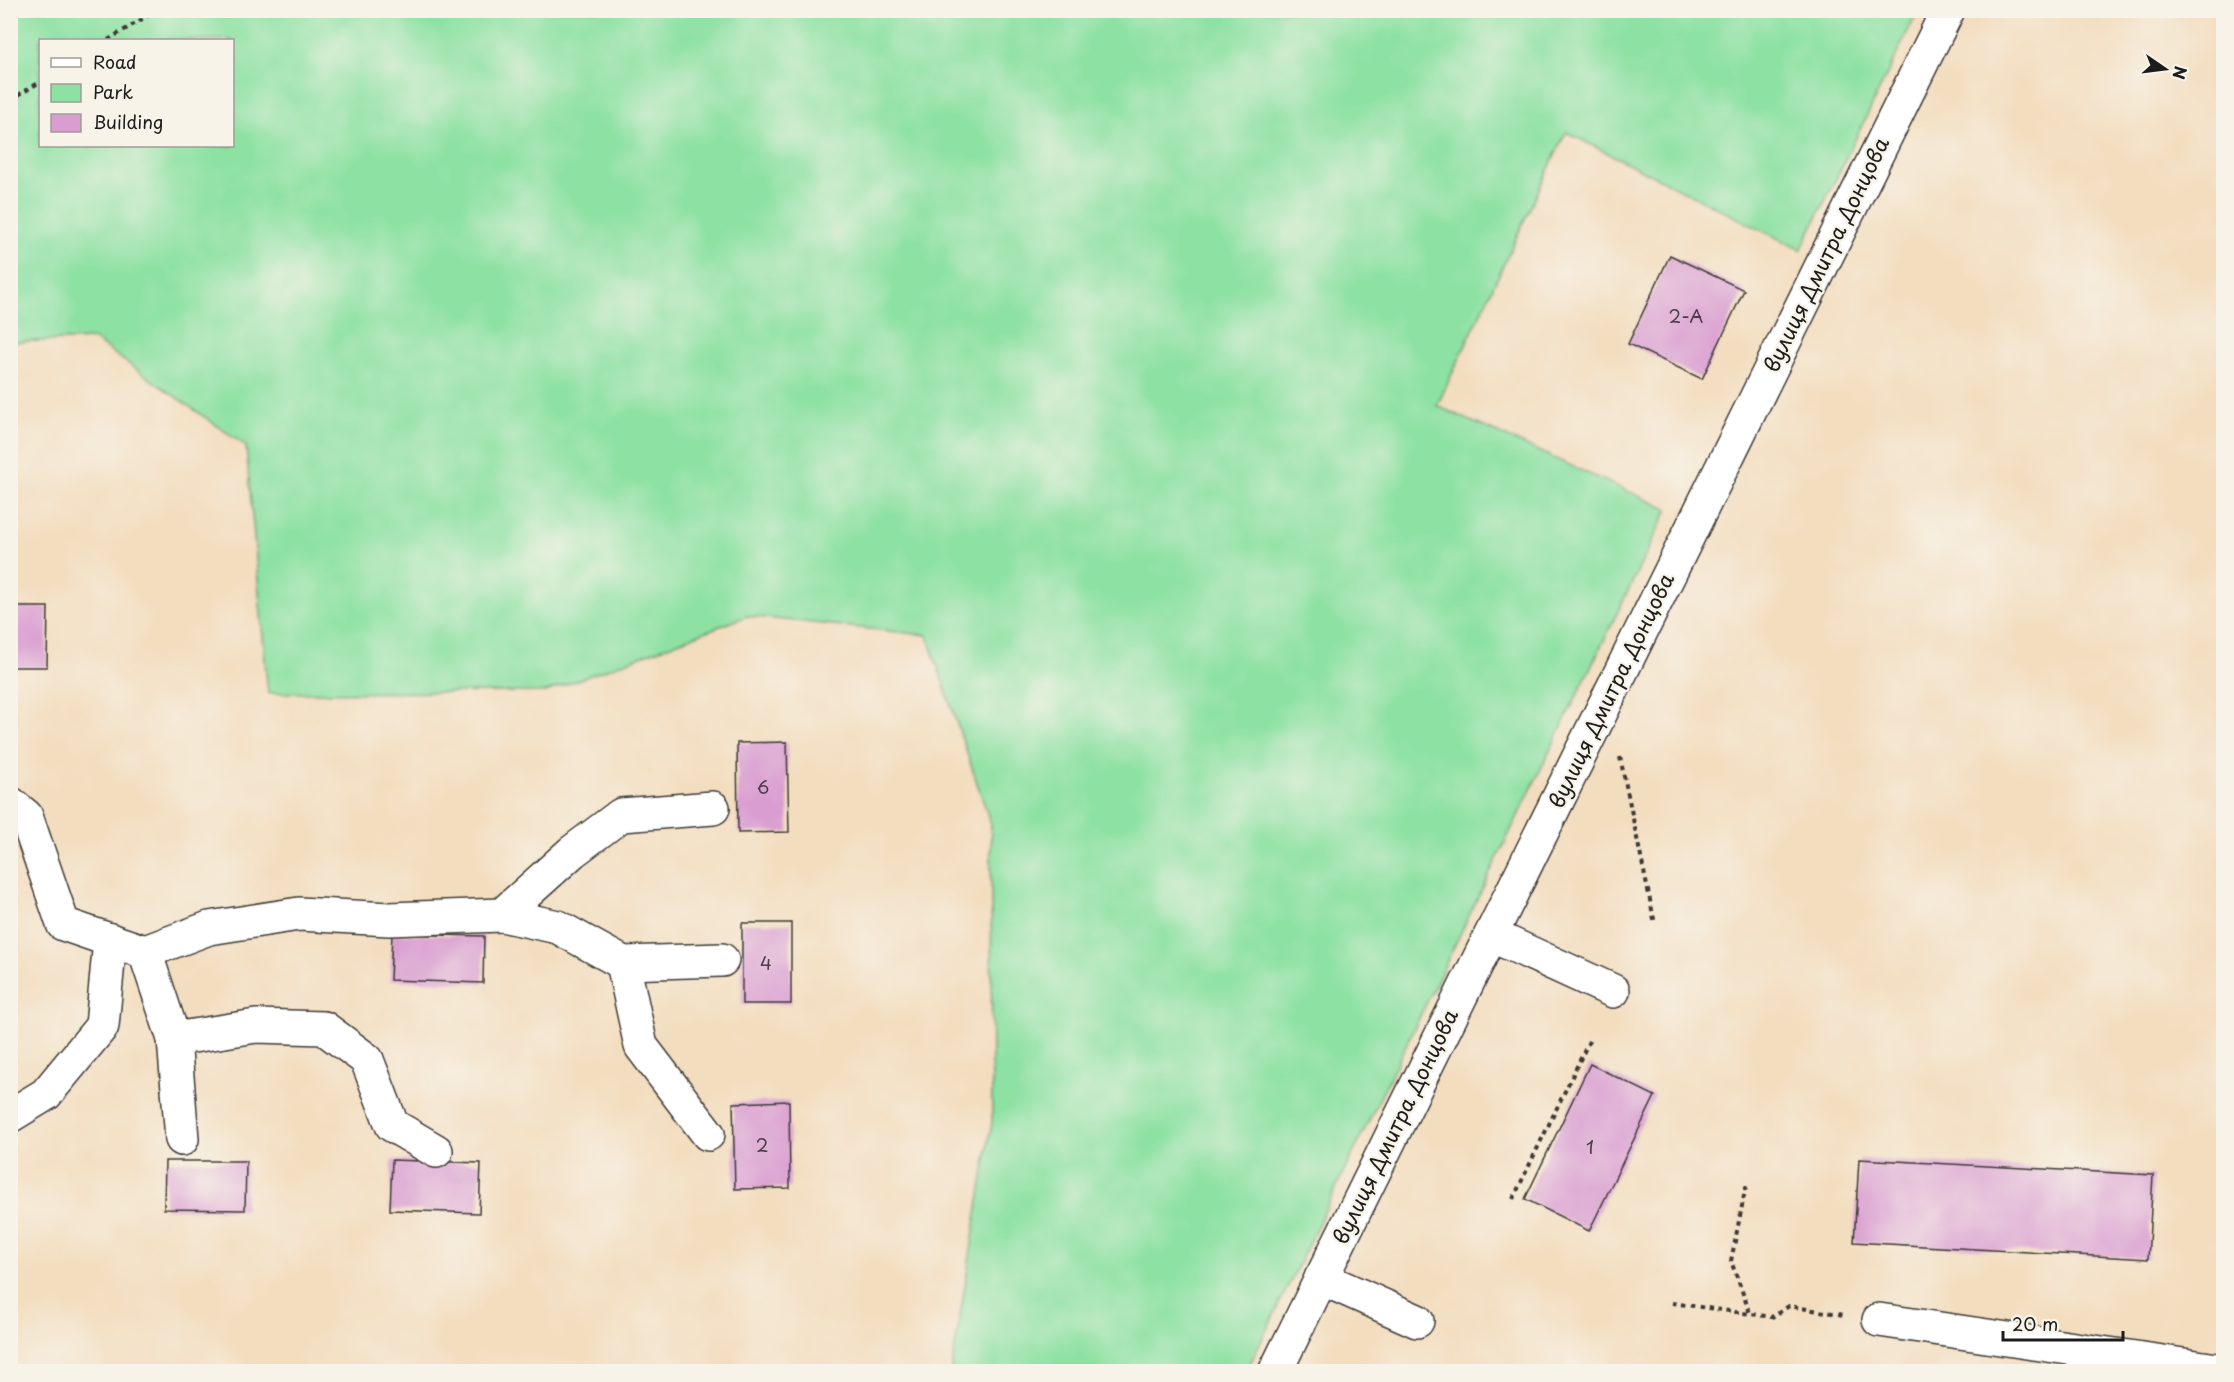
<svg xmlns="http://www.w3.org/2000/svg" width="2234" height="1382" font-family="'Playpen Sans',sans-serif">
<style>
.green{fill:#8ce1a3;stroke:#547e60;stroke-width:1.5;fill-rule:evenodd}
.building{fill:#d99dd1}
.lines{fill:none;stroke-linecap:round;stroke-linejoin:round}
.minor-casing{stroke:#3c3934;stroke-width:36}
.path{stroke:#3c3934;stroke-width:4;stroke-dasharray:4.5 4.5;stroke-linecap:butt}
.minor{stroke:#fff;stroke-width:33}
.labels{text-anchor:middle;stroke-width:4.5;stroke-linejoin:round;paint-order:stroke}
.number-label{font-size:18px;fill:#4b3c49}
.street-label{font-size:21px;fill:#1c1c1c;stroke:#f7f3e8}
</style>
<rect width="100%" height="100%" fill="#f7f3e8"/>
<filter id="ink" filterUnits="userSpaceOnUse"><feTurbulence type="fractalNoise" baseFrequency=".0167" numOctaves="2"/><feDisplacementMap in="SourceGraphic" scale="12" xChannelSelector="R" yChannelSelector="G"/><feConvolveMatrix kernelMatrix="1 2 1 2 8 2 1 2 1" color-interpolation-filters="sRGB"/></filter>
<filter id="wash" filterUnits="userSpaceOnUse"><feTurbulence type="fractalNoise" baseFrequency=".008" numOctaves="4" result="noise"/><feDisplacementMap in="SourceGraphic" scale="24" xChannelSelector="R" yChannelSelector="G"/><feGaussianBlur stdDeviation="1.35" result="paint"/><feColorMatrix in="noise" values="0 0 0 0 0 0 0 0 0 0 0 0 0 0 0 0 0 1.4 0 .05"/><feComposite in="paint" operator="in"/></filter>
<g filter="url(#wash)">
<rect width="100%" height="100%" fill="#f3ddbf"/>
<path class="green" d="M10 11 11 10 1918 11 1801 250 1566 132 1437 406 1668 509 1246 1372 951 1371 992 1122 991 824 927 635 747 616 546 692 268 693 246 446 93 339 11 342ZM40 40H232V146H40Z"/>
<g id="blocks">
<g class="building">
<path d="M1670 255 1744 290 1702 379 1628 344Z"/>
<path d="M10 607H48L47 667H10Z"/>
<path d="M787 742 789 832 738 833 737 743Z"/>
<rect x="742" y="923" width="49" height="81"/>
<path d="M392 934 484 936 483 983 390 980Z"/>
<path d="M1590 1064 1655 1096 1589 1231 1525 1199Z"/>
<path d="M789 1101 790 1188 735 1189 733 1103Z"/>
<path d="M1859 1159 2153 1175 2148 1259 1854 1242Z"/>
<path d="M392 1160 481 1163 479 1213 390 1210Z"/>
<path d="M165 1161H246L245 1210 164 1209Z"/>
</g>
</g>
</g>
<g filter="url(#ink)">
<use href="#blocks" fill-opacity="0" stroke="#3c3934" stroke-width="1.5"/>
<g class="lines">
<g class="minor-casing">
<g id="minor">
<path d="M10 803 26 816 63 924 145 952 209 928 299 914 389 919 502 915 572 852 621 815 713 808"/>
<path d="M502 915 558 927 623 963 722 960"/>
<path d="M1491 935 1613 991"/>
<path d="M145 952 174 1039 182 1139"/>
<path d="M623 963 641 1046 708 1134"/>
<path d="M174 1039 256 1026 324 1028 367 1060 392 1125 436 1151"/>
<path d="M10 1116 46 1094 102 1026 110 940"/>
<path d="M1321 1278 1417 1321"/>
<path d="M1879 1320 2224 1371"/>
<path d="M1275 1372 1948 10"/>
</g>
</g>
<g class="path">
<path d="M108 40 157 10"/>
<path d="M10 100 40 82"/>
<path d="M1620 757 1655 924"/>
<path d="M1746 1186 1731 1261 1750 1313"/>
<path d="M1513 1199 1591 1037"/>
<path d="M1672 1303 1772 1317 1789 1306 1844 1315"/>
</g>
<use href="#minor" class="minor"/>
</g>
</g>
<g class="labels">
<g class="number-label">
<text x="1686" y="323">2-А</text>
<text x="763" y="794">6</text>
<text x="766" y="970">4</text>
<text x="762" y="1152">2</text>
<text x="1590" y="1154">1</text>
</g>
<g class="street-label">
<text transform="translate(1827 255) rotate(-64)" y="7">вулиця Дмитра Донцова</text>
<text transform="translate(1612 691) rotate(-64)" y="7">вулиця Дмитра Донцова</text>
<text transform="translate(1396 1127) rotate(-64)" y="7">вулиця Дмитра Донцова</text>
</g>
</g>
<rect width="2234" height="1382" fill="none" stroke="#f7f3e8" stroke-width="36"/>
<rect x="39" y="39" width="195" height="108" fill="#f7f3e8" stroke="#9f9d96" stroke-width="1.5"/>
<rect x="51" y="58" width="30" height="9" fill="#ffffff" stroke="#9f9d96" stroke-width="1.5"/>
<text x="93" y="69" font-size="18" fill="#1c1c1c">Road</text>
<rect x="51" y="84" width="30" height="18" fill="#8ce1a3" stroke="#9f9d96" stroke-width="1.5"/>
<text x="93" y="99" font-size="18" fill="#1c1c1c">Park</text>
<rect x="51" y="114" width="30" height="18" fill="#d99dd1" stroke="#9f9d96" stroke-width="1.5"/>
<text x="93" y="129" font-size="18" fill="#1c1c1c">Building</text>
<g transform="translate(2165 69) rotate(104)" stroke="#f7f3e8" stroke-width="4.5" paint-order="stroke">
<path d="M0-4.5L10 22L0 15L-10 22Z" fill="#1c1c1c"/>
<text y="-9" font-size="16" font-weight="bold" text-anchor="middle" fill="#1c1c1c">N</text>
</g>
<path d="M2003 1331v9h120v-9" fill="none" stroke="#1c1c1c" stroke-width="3"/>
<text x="2012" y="1331" font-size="18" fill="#1c1c1c" stroke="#f7f3e8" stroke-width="4.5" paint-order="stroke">20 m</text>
</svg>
